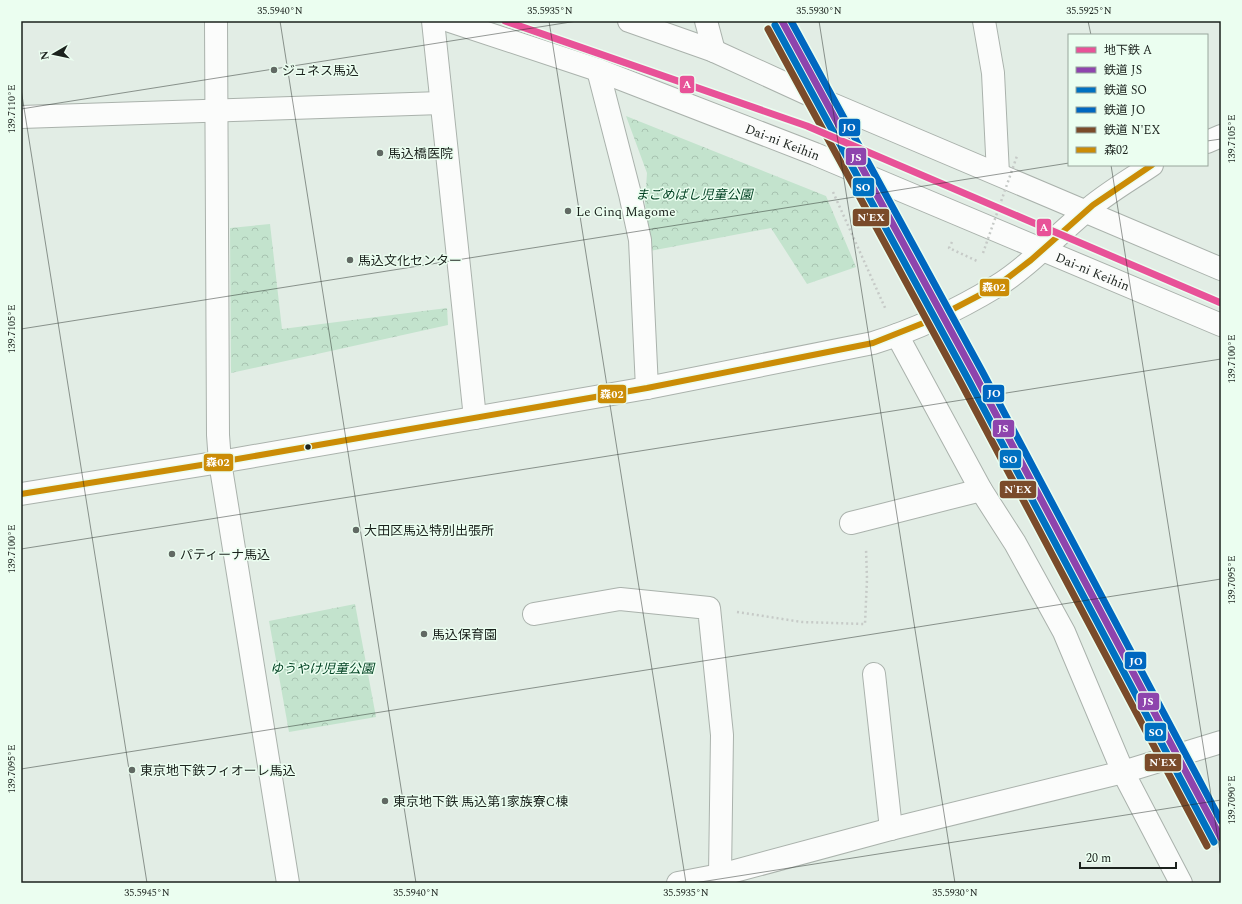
<svg xmlns="http://www.w3.org/2000/svg" width="1242" height="904" font-family="Spectral,'Noto Sans JP',serif">
<style>
.park{fill:url(#park-crowns)}
.lines{fill:none;stroke-linecap:round;stroke-linejoin:round}
.minor-casing{stroke:#aab2ac;stroke-width:24}
.highway-casing{stroke:#aab2ac;stroke-width:24}
.path{stroke:#c6cac7;stroke-width:2.5;stroke-dasharray:2 3;stroke-linecap:butt}
.minor{stroke:#fbfcfb;stroke-width:22}
.highway{stroke:#fbfcfb;stroke-width:22}
.path-bridge{stroke:#c6cac7;stroke-width:2.5;stroke-dasharray:2 3;stroke-linecap:butt}
.bus-1-casing{stroke:#ebfef0;stroke-width:9}
.bus-1{stroke:#cb8c06;stroke-width:6}
.rail-1-casing{stroke:#ebfef0;stroke-width:10}
.rail-2-casing{stroke:#ebfef0;stroke-width:10}
.rail-3-casing{stroke:#ebfef0;stroke-width:10}
.rail-4-casing{stroke:#ebfef0;stroke-width:10}
.rail-1{stroke:#8e44ad;stroke-width:7}
.rail-2{stroke:#0071c1;stroke-width:7}
.rail-3{stroke:#0067c0;stroke-width:7}
.rail-4{stroke:#7a4b2a;stroke-width:7}
.metro-1-casing{stroke:#ebfef0;stroke-width:10}
.metro-1{stroke:#e85298;stroke-width:7}
.ticks{fill:none;stroke:#1b221d;stroke-width:1;stroke-opacity:0.45}
.poi-dot{fill:#616963;stroke:#ebfef0;stroke-width:1.5}
.bus-dot{fill:#1b221d;stroke:#ebfef0;stroke-width:1.5}
.labels{text-anchor:middle;stroke-width:3;stroke-linejoin:round;paint-order:stroke}
.poi-label{font-size:13px;fill:#1b221d;stroke:#ebfef0;text-anchor:start}
.street-label{font-size:13px;fill:#1b221d;stroke:#ebfef0}
.park-label{font-size:13px;font-style:italic;fill:#024323;stroke:#ebfef0}
.line-badge{stroke:#ebfef0;stroke-width:1.5}
.badge-label{font-size:11px;text-anchor:middle;font-weight:bold;fill:#fff}
.neatline{fill:none;stroke:#1b221d;stroke-width:1.5}
.ticks-label{font-size:10px;text-anchor:middle;fill:#1b221d}
</style>
<defs>
<pattern id="park-crowns" width="20" height="18" patternUnits="userSpaceOnUse"><rect width="20" height="18" fill="#c3e3cd"/><path d="M2 6a3 3 0 1 1 6 0M12 15a3 3 0 1 1 6 0" fill="none" stroke="#a7c2b0"/></pattern>
</defs>
<rect width="100%" height="100%" fill="#e2ede5"/>
<g class="park">
<path d="M626 116 826 196 856 267 807 284 771 228 650 251 645 202 647 173Z"/>
<path d="M270 224 282 329 447 308 448 325 231 373 230 228Z"/>
<path d="M355 604 376 717 289 732 269 621Z"/>
</g>
<g class="lines">
<g class="minor-casing">
<g id="minor">
<path d="M216 21 218 435 220 462 288 883"/>
<path d="M433 21 475 418"/>
<path d="M706 21 714 51"/>
<path d="M984 21 993 73 998 174"/>
<path d="M598 70 630 194 640 240 647 388"/>
<path d="M21 117 441 103"/>
<path d="M1207 142 1221 136"/>
<path d="M897 335 981 490 1015 543 1064 632 1123 772 1181 883"/>
<path d="M21 494 220 462 647 388 873 343C915 330 959 309 997 286 1029 266 1056 236 1085 212 1105 194 1130 180 1152 165"/>
<path d="M851 523 981 490"/>
<path d="M534 614 620 599 709 608 722 735 720 875"/>
<path d="M874 674 891 829"/>
<path d="M678 883 720 875 891 829 1123 772 1221 742"/>
</g>
</g>
<g class="highway-casing">
<g id="highway">
<path id="s1" d="M450 21 598 70 815 154 1221 325"/>
<path d="M629 21 714 51 808 94 1221 269"/>
</g>
</g>
<g class="path">
<path d="M833 192 886 310"/>
<path d="M952 242 949 248 977 261 976 263"/>
<path d="M737 612 802 622 865 624 867 579 866 548"/>
</g>
<use href="#minor" class="minor"/>
<use href="#highway" class="highway"/>
<path class="path-bridge" d="M983 253 1017 156"/>
<g class="bus-1-casing">
<path id="bus-1" d="M21 494 220 462 647 388 873 343 936 318 997 286 1031 260 1093 205 1152 165"/>
</g>
<use href="#bus-1" class="bus-1"/>
<g class="rail-1-casing">
<path id="rail-1" d="M782 21 975 375 1221 838"/>
</g>
<g class="rail-2-casing">
<path id="rail-2" d="M775 25 968 379 1214 842"/>
</g>
<g class="rail-3-casing">
<path id="rail-3" d="M791 21 982 371 1221 821"/>
</g>
<g class="rail-4-casing">
<path id="rail-4" d="M768 29 961 383 1207 846"/>
</g>
<use href="#rail-1" class="rail-1"/>
<use href="#rail-2" class="rail-2"/>
<use href="#rail-3" class="rail-3"/>
<use href="#rail-4" class="rail-4"/>
<g class="metro-1-casing">
<path id="metro-1" d="M505 21 807 126 1221 303"/>
</g>
<use href="#metro-1" class="metro-1"/>
</g>
<path class="ticks" d="M280 21 416 883M549 21 686 883M819 21 955 883M1088 21 1091 35M21 89 147 883M21 109 577 21M1207 141 1221 139M1111 165 1221 858M21 329 1069 163M21 549 1221 359M21 769 1221 579M694 883 1221 800"/>
<g class="poi-dot">
<circle cx="274" cy="70" r="4"/>
<circle cx="380" cy="153" r="4"/>
<circle cx="568" cy="211" r="4"/>
<circle cx="350" cy="260" r="4"/>
<circle cx="356" cy="530" r="4"/>
<circle cx="172" cy="554" r="4"/>
<circle cx="424" cy="634" r="4"/>
<circle cx="132" cy="770" r="4"/>
<circle cx="385" cy="801" r="4"/>
</g>
<circle class="bus-dot" cx="308" cy="447" r="3.5"/>
<g class="labels">
<g class="poi-label">
<text x="282" y="75">ジュネス馬込</text>
<text x="388" y="158">馬込橋医院</text>
<text x="576" y="216">Le Cinq Magome</text>
<text x="358" y="265">馬込文化センター</text>
<text x="364" y="535">大田区馬込特別出張所</text>
<text x="180" y="559">パティーナ馬込</text>
<text x="432" y="639">馬込保育園</text>
<text x="140" y="775">東京地下鉄フィオーレ馬込</text>
<text x="393" y="806">東京地下鉄 馬込第1家族寮C棟</text>
</g>
<g class="street-label">
<text dy="5" stroke="none"><textPath href="#s1" startOffset="354">Dai-ni Keihin</textPath></text>
<text dy="5" stroke="none"><textPath href="#s1" startOffset="690">Dai-ni Keihin</textPath></text>
</g>
<g class="park-label">
<text x="694" y="199">まごめばし児童公園</text>
<text x="322" y="673">ゆうやけ児童公園</text>
</g>
</g>
<g class="line-badge">
<rect x="679" y="75" width="16" height="19" rx="4" fill="#e85298"/>
<rect x="838" y="118" width="23" height="19" rx="4" fill="#0067c0"/>
<rect x="845" y="147" width="22" height="19" rx="4" fill="#8e44ad"/>
<rect x="852" y="177" width="23" height="20" rx="4" fill="#0071c1"/>
<rect x="852" y="208" width="38" height="19" rx="4" fill="#7a4b2a"/>
<rect x="1036" y="218" width="16" height="19" rx="4" fill="#e85298"/>
<rect x="979" y="278" width="31" height="19" rx="4" fill="#cb8c06"/>
<rect x="982" y="384" width="23" height="19" rx="4" fill="#0067c0"/>
<rect x="597" y="384" width="30" height="20" rx="4" fill="#cb8c06"/>
<rect x="992" y="419" width="23" height="19" rx="4" fill="#8e44ad"/>
<rect x="999" y="449" width="23" height="20" rx="4" fill="#0071c1"/>
<rect x="203" y="453" width="31" height="19" rx="4" fill="#cb8c06"/>
<rect x="999" y="480" width="38" height="19" rx="4" fill="#7a4b2a"/>
<rect x="1124" y="651" width="23" height="19" rx="4" fill="#0067c0"/>
<rect x="1137" y="692" width="23" height="19" rx="4" fill="#8e44ad"/>
<rect x="1144" y="722" width="23" height="20" rx="4" fill="#0071c1"/>
<rect x="1144" y="753" width="38" height="19" rx="4" fill="#7a4b2a"/>
</g>
<g class="badge-label">
<text x="687" y="88">A</text>
<text x="849" y="131">JO</text>
<text x="856" y="161">JS</text>
<text x="863" y="191">SO</text>
<text x="871" y="221">N'EX</text>
<text x="1044" y="231">A</text>
<text x="994" y="291">森02</text>
<text x="994" y="397">JO</text>
<text x="612" y="398">森02</text>
<text x="1003" y="432">JS</text>
<text x="1010" y="463">SO</text>
<text x="218" y="466">森02</text>
<text x="1018" y="493">N'EX</text>
<text x="1136" y="665">JO</text>
<text x="1148" y="705">JS</text>
<text x="1156" y="736">SO</text>
<text x="1163" y="766">N'EX</text>
</g>
<rect width="1242" height="904" fill="none" stroke="#ebfef0" stroke-width="44"/>
<rect x="1068" y="34" width="140" height="132" fill="#ebfef0" stroke="#98a69c"/>
<rect x="1076" y="47" width="20" height="6" fill="#e85298" stroke="#98a69c"/>
<text x="1104" y="54" font-size="12" fill="#1b221d">地下鉄 A</text>
<rect x="1076" y="67" width="20" height="6" fill="#8e44ad" stroke="#98a69c"/>
<text x="1104" y="74" font-size="12" fill="#1b221d">鉄道 JS</text>
<rect x="1076" y="87" width="20" height="6" fill="#0071c1" stroke="#98a69c"/>
<text x="1104" y="94" font-size="12" fill="#1b221d">鉄道 SO</text>
<rect x="1076" y="107" width="20" height="6" fill="#0067c0" stroke="#98a69c"/>
<text x="1104" y="114" font-size="12" fill="#1b221d">鉄道 JO</text>
<rect x="1076" y="127" width="20" height="6" fill="#7a4b2a" stroke="#98a69c"/>
<text x="1104" y="134" font-size="12" fill="#1b221d">鉄道 N'EX</text>
<rect x="1076" y="147" width="20" height="6" fill="#cb8c06" stroke="#98a69c"/>
<text x="1104" y="154" font-size="12" fill="#1b221d">森02</text>
<g transform="translate(54 54) rotate(261)" stroke="#ebfef0" stroke-width="3" paint-order="stroke">
<path d="M0-3L7 15L0 10L-7 15Z" fill="#1b221d"/>
<text y="-6" font-size="11" font-weight="bold" text-anchor="middle" fill="#1b221d">N</text>
</g>
<path d="M1080 862v6h96v-6" fill="none" stroke="#1b221d" stroke-width="2"/>
<text x="1086" y="862" font-size="12" fill="#1b221d" stroke="#ebfef0" stroke-width="3" paint-order="stroke">20 m</text>
<rect x="22" y="22" width="1198" height="860" class="neatline"/>
<g class="ticks-label">
<text x="280" y="14">35.5940°N</text>
<text x="550" y="14">35.5935°N</text>
<text x="819" y="14">35.5930°N</text>
<text x="1089" y="14">35.5925°N</text>
<text transform="translate(11 109) rotate(-90)" y="4">139.7110°E</text>
<text transform="translate(1231 139) rotate(-90)" y="4">139.7105°E</text>
<text transform="translate(11 329) rotate(-90)" y="4">139.7105°E</text>
<text transform="translate(1231 359) rotate(-90)" y="4">139.7100°E</text>
<text transform="translate(11 549) rotate(-90)" y="4">139.7100°E</text>
<text transform="translate(1231 580) rotate(-90)" y="4">139.7095°E</text>
<text transform="translate(11 769) rotate(-90)" y="4">139.7095°E</text>
<text transform="translate(1231 800) rotate(-90)" y="4">139.7090°E</text>
<text x="147" y="896">35.5945°N</text>
<text x="416" y="896">35.5940°N</text>
<text x="686" y="896">35.5935°N</text>
<text x="955" y="896">35.5930°N</text>
</g>
</svg>
